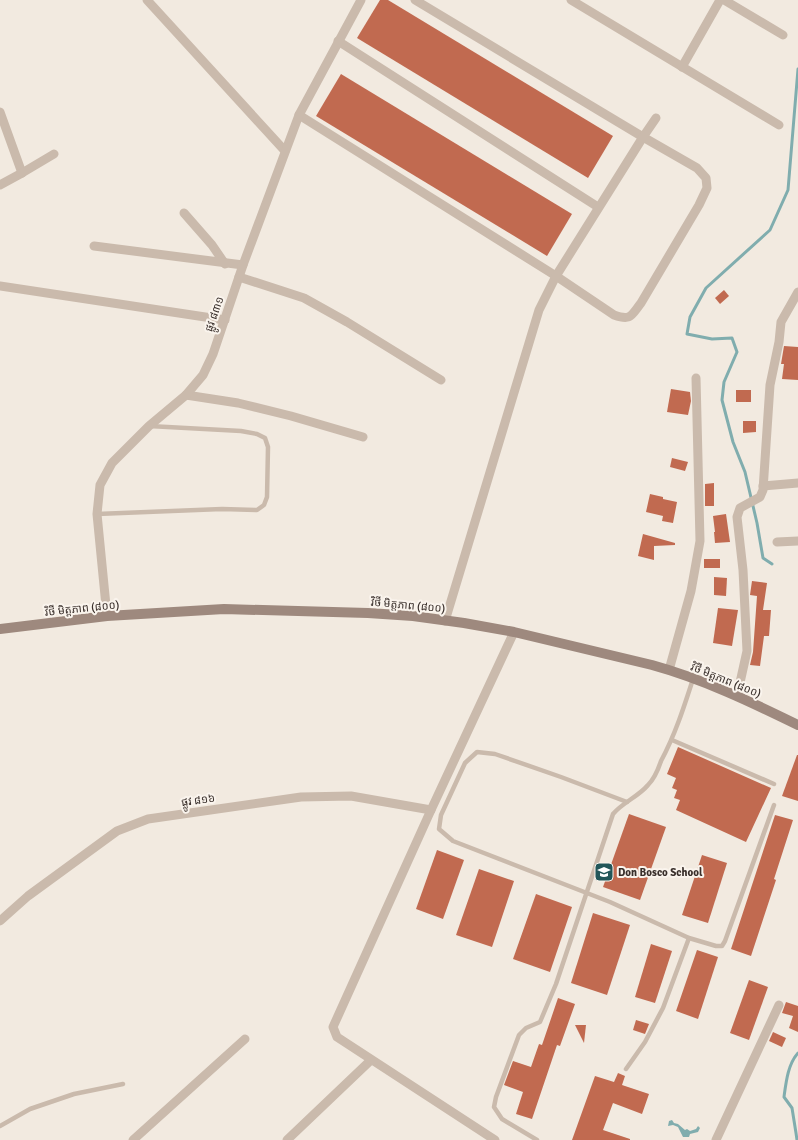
<svg xmlns="http://www.w3.org/2000/svg" width="798" height="1140" font-family="Signika,'Noto Sans Khmer',sans-serif">
<style>
.water{fill:#80adae}
.lines{fill:none;stroke-linecap:round;stroke-linejoin:round}
.stream{stroke:#80adae;stroke-width:3}
.building{fill:#c16a50}
.service{stroke:#cabaac;stroke-width:4.5}
.minor{stroke:#cabaac;stroke-width:9}
.secondary{stroke:#9e897e;stroke-width:10}
.labels{text-anchor:middle;stroke-width:4;stroke-linejoin:round;paint-order:stroke}
.street-label{font-size:11px;fill:#392f2b;stroke:#faf4ed}
.poi-label{font-size:11px;font-weight:bold;fill:#392f2b;stroke:#faf4ed;text-anchor:start}
</style>
<rect width="100%" height="100%" fill="#f2eae0"/>
<path class="water" d="M672 1120 674 1123 678 1124 685 1130 687 1129 690 1131 696 1129 698 1126 700 1128 698 1132 690 1134 689 1137H683L678 1127 673 1125 668 1126 669 1121Z"/>
<g class="lines">
<g class="stream">
<path d="M772 564 763 558 757 523 745 472 733 442 722 400 724 382 737 352 732 338 712 339 687 334 690 317 706 288 770 230 788 190 798 69"/>
<path d="M797 1140 796 1133 792 1108 784 1097C786 1082 788 1064 798 1053"/>
</g>
</g>
<g class="building">
<path d="M380 0H388L613 136 588 178 357 38Z"/>
<path d="M341 74 572 214 547 256 316 116Z"/>
<path d="M724 290 729 296 720 304 715 298Z"/>
<path d="M784 346 798 347V380L782 379 784 364H781Z"/>
<path d="M671 389 690 392 691 401 688 415 667 412Z"/>
<rect x="736" y="390" width="15" height="12"/>
<path d="M743 421H756V432L743 433Z"/>
<path d="M672 458 688 462 685 471 670 467Z"/>
<path d="M714 483V506H705V484Z"/>
<path d="M650 494 663 497V499L677 502 673 523 662 521 663 516 646 512Z"/>
<path d="M726 514 730 542 715 543 714 532H715L713 516Z"/>
<path d="M643 534 675 543V545L654 546V560L638 556Z"/>
<rect x="704" y="559" width="16" height="9"/>
<path d="M714 577 727 578 726 596 714 595Z"/>
<path d="M752 581 767 583 763 610H771L769 636H764L760 666 750 665 753 652 757 596 750 595Z"/>
<path d="M718 608 738 610 732 646 713 643Z"/>
<path d="M678 747 771 788 746 842 676 810 680 800 674 798 677 790 672 788 676 778 667 774Z"/>
<path d="M797 755H798V801L782 796Z"/>
<path d="M629 814 666 827 640 900 603 887Z"/>
<path d="M775 815 793 820 774 879 776 880 751 956 731 949Z"/>
<path d="M437 850 464 860 443 919 416 909Z"/>
<path d="M702 855 727 863 708 923 682 915Z"/>
<path d="M479 869 514 881 492 947 456 935Z"/>
<path d="M536 894 572 907 550 972 513 959Z"/>
<path d="M593 913 630 925 607 995 571 983Z"/>
<path d="M651 944 672 951 655 1003 635 997Z"/>
<path d="M697 950 718 957 698 1019 676 1011Z"/>
<path d="M749 980 768 987 749 1040 730 1033Z"/>
<path d="M558 998 575 1004 560 1046 557 1045 532 1119 516 1114 523 1092 504 1085 513 1061 531 1067 539 1044 542 1045Z"/>
<path d="M786 1002 798 1006V1032L789 1028 793 1016 782 1013Z"/>
<path d="M636 1020 649 1024 645 1034 633 1030Z"/>
<path d="M575 1025H586L584 1043Z"/>
<path d="M773 1032 786 1038 782 1047 769 1041Z"/>
<path d="M618 1073 625 1076 622 1085 649 1094 642 1114 613 1103 603 1130 630 1139V1140H572L595 1076 614 1082Z"/>
</g>
<g class="lines">
<g class="service">
<path d="M97 514 222 509 257 510 264 505 267 497 268 447 265 438 257 434 241 431 149 426"/>
<path d="M672 740 774 784"/>
<path d="M627 802 561 777 495 754 477 752 465 763 441 815 439 829 453 841 610 902 689 938 716 946H722L725 941 774 805"/>
<path d="M626 1069 645 1042 663 1008 689 938"/>
<path d="M0 1126 30 1109 74 1094 123 1084"/>
<path d="M537 1140 502 1119 494 1107 496 1097 519 1035 526 1028 540 1022 556 984 613 814C623 802 638 797 648 785 654 779 658 770 661 761 675 735 684 707 693 679"/>
</g>
<g class="minor">
<path d="M147 0 285 151"/>
<path d="M571 0 779 125"/>
<path d="M724 0 783 35"/>
<path d="M338 41 598 207"/>
<path d="M682 67 720 0"/>
<path d="M0 112 22 173"/>
<path d="M299 115 556 276 614 315C631 321 631 316 641 303L699 205 707 188 706 178 697 168 643 137 415 0"/>
<path d="M0 185 22 173 54 154"/>
<path d="M184 213 212 245 225 264"/>
<path d="M94 246 243 265"/>
<path d="M239 277 304 298 347 322 441 380"/>
<path d="M0 286 225 320"/>
<path d="M186 395 238 403 291 416 363 437"/>
<path d="M763 486 798 483"/>
<path d="M777 542 798 541"/>
<path d="M107 616 97 514 100 485 112 463 149 426 186 395 203 375 213 354 243 265 299 115 361 0"/>
<path d="M445 621 539 310 556 276 643 137 656 118"/>
<path d="M669 670 691 591 700 541 696 378"/>
<path d="M737 696 747 651 743 570 737 517 740 508 760 497 763 490 770 385 779 342 781 322 798 292"/>
<path d="M0 921 28 896 117 831 148 819 301 797 351 796 431 810"/>
<path d="M133 1140 245 1039"/>
<path d="M287 1140 371 1060"/>
<path d="M495 1140 337 1037 333 1027 431 810 514 632"/>
<path d="M716 1140 779 1005"/>
</g>
<path class="secondary" d="M0 629 107 616 224 609 368 613 413 616 464 623 514 632 652 665C703 679 751 702 798 725"/>
</g>
<defs>
<g id="school-square" transform="scale(1)"><rect x="-9" y="-9" width="18" height="18" rx="4" fill="#225659" stroke="#faf4ed"/><path d="M0-5L7-2L0 1L-7-2ZM-4 1L0 2.5L4 1V4Q0 6-4 4Z" fill="#fff"/></g>
</defs>
<g fill-rule="evenodd">
<use href="#school-square" x="604" y="872"/>
</g>
<g class="labels">
<g class="street-label">
<text transform="translate(214 314) rotate(-71)" y="4">ផ្លូវ ៨៣១</text>
<text transform="translate(408 605) rotate(5)" y="4">វិថី មិត្តភាព (៨០០)</text>
<text transform="translate(82 608) rotate(-6)" y="4">វិថី មិត្តភាព (៨០០)</text>
<text transform="translate(726 680) rotate(22)" y="4">វិថី មិត្តភាព (៨០០)</text>
<text transform="translate(198 800) rotate(-8)" y="4">ផ្លូវ ៨១៦</text>
</g>
<g class="poi-label">
<text x="618" y="876">Don Bosco School</text>
</g>
</g>
</svg>
